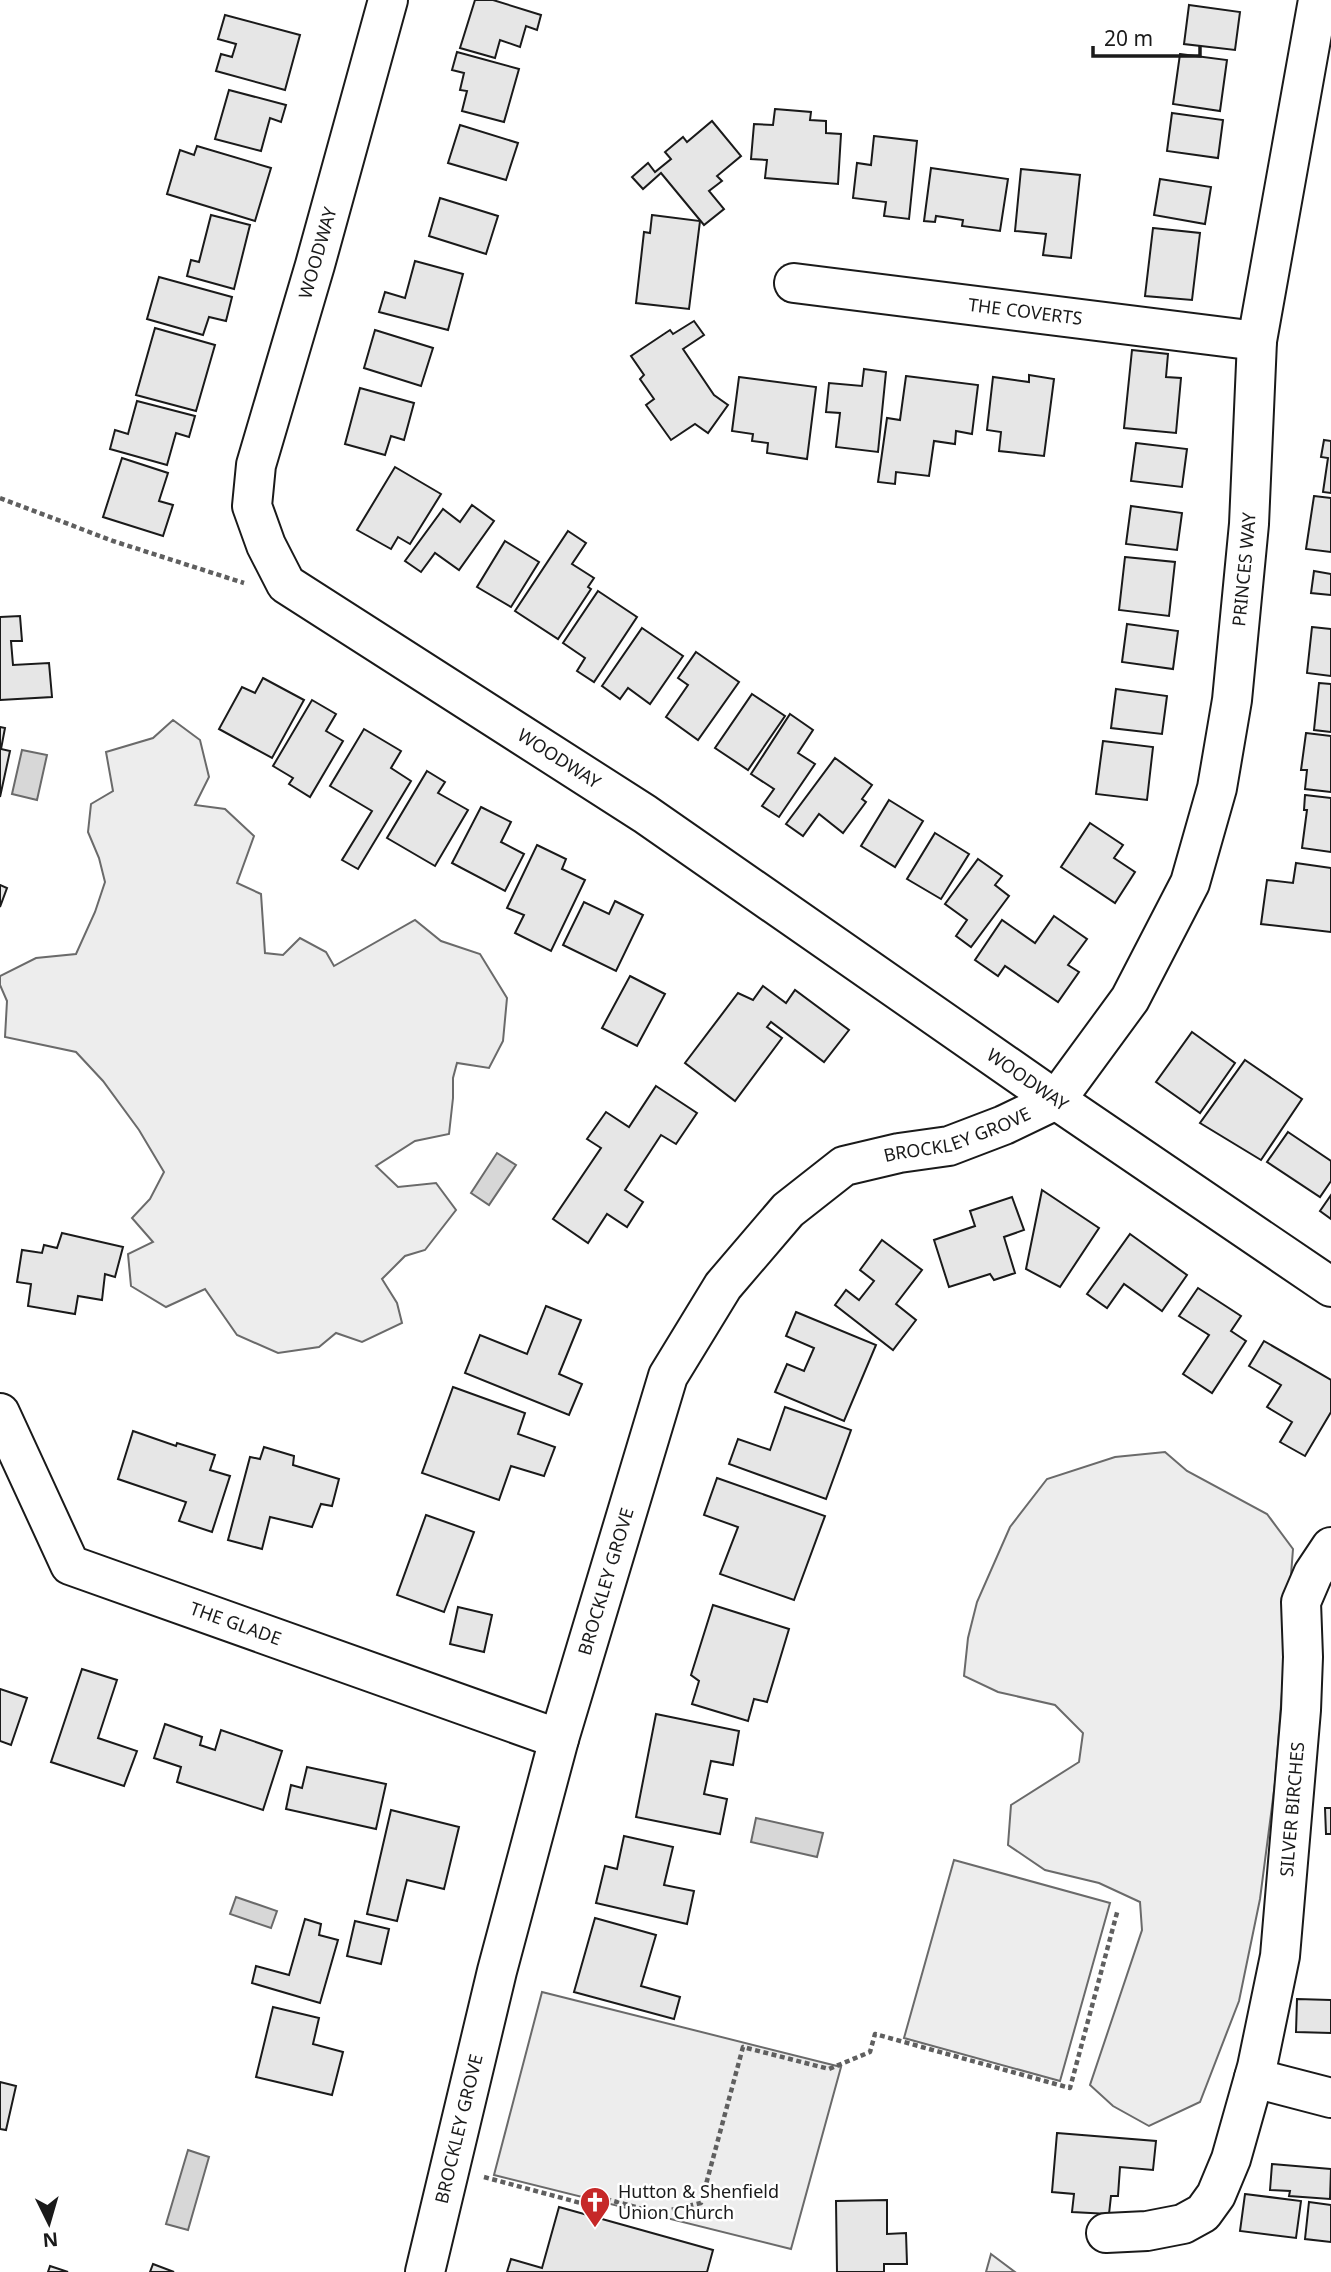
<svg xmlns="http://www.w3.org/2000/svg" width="1331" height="2272" font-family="'Noto Sans',sans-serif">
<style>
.built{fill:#ededed;stroke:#6a6a6a;stroke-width:2}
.water{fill:#d7d7d7;stroke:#6a6a6a;stroke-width:2}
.building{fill:#e6e6e6;stroke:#1a1a1a;stroke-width:2}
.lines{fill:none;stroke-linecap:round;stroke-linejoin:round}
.minor-casing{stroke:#1a1a1a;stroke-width:42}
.path{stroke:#5f5f5f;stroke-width:4.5;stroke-dasharray:5 3.5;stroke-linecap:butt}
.minor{stroke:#fff;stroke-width:38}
.labels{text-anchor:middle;stroke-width:5;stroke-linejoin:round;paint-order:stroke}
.street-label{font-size:18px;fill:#1a1a1a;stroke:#fff}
.poi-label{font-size:18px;fill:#1a1a1a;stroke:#fff;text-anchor:start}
</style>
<rect width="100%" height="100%" fill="#fff"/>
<g class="built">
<path d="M173 720 200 740 209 777 195 805 225 809 254 836 237 883 261 894 265 953 283 955 300 938 326 952 334 966 415 920 441 941 480 954 507 998 503 1041 489 1068 457 1063 453 1078V1098L449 1134 415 1141 376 1166 398 1187 436 1183 456 1210 425 1250 405 1256 382 1279 397 1303 402 1323 362 1342 336 1333 319 1347 278 1353 237 1335 205 1289 166 1307 131 1286 128 1254 153 1242 132 1218 150 1199 164 1172 139 1130 103 1081 76 1052 5 1037 7 1001 0 985V976L36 958 76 954 95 912 105 882 99 858 88 832 91 804 113 791 106 752 153 738Z"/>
<path d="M1165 1452 1187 1471 1267 1514 1293 1549 1275 1783 1260 1899 1239 2001 1200 2102 1149 2126 1113 2106 1090 2085 1142 1930 1140 1902 1099 1883 1045 1870 1008 1845 1011 1805 1079 1762 1083 1733 1055 1705 998 1692 964 1676 968 1638 977 1602 1010 1527 1047 1479 1115 1457Z"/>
<path d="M954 1860 1110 1903 1060 2081 904 2038Z"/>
<path d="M542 1992 841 2067 791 2249 494 2175Z"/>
<path d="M991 2254 1015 2272H986Z"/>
</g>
<g class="water">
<path d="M22 750 47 755 37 800 12 794Z"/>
<path d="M497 1153 516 1165 489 1205 471 1193Z"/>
<path d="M756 1818 823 1833 817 1857 751 1842Z"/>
<path d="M236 1897 277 1911 271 1928 230 1914Z"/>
<path d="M188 2150 209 2157 188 2230 166 2224Z"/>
</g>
<g class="building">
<path d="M475 0H493L541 15 537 30 526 26 520 47 500 40 495 58 460 48Z"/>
<path d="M1189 5 1240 12 1235 50 1184 44Z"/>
<path d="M225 15 300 35 285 90 216 71 221 54 232 57 236 44 218 39Z"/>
<path d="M457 52 519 69 504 122 462 111 467 91 460 90 464 73 452 70Z"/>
<path d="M1180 54 1227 60 1220 111 1173 104Z"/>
<path d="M229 90 286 105 281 122 270 118 261 151 215 139Z"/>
<path d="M775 109 811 112 810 120 826 121V133L841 134 838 184 765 178 767 160 751 159 754 124 773 125Z"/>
<path d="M1172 113 1223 120 1218 158 1167 151Z"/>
<path d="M712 121 741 156 717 176 722 181 709 191 724 209 704 225 661 173 643 189 632 177 648 163 655 172 671 159 665 152 683 137 687 142Z"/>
<path d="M460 125 518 143 506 180 448 163Z"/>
<path d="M874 136 917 141 909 219 884 216 886 202 853 198 857 163 871 165Z"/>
<path d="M197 146 271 168 255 221 167 194 180 150 194 155Z"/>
<path d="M931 168 1008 179 1000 231 962 226 963 220 936 216 935 222 924 221Z"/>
<path d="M1021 169 1080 175 1071 258 1043 255 1046 234 1015 231Z"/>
<path d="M1160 179 1211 187 1205 224 1154 215Z"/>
<path d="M440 198 498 216 486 254 429 236Z"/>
<path d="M211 215 250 225 234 289 187 276 191 260 199 262Z"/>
<path d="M652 215 700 221 689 309 636 303 644 232 650 233Z"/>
<path d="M1153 228 1200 233 1192 300 1145 296Z"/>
<path d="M415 261 463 274 448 330 379 312 385 292 405 298Z"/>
<path d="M159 277 232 297 226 321 209 317 203 335 147 319Z"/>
<path d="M694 321 704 335 683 349 714 395 728 405 708 433 695 424 671 440 646 405 654 399 640 379 644 375 631 356 670 330 673 334Z"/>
<path d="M155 328 215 345 196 411 136 395Z"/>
<path d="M375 330 433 348 421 386 364 368Z"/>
<path d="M1132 350 1168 354 1166 377 1181 378 1176 433 1124 428Z"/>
<path d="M864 369 886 372 878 452 836 447 840 413 826 412 829 383 862 386Z"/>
<path d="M1029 375 1054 379 1044 456 999 451 1001 432 987 430 993 377 1029 382Z"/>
<path d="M906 376 978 385 972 434 956 431 955 444 934 441 929 476 896 472 895 484 878 482 887 418 900 420Z"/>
<path d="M739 377 816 387 807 459 767 453 768 443 752 441 753 434 732 431Z"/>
<path d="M360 388 414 403 404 440 391 436 385 455 345 444Z"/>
<path d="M137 401 195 416 189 437 176 433 167 465 110 449 115 430 128 434Z"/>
<path d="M1324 440 1331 441V493L1323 492 1328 458 1321 457Z"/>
<path d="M1136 443 1187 449 1182 487 1131 481Z"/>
<path d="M122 458 168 473 159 501 173 505 163 536 103 517Z"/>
<path d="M395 467 441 494 410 544 398 537 391 549 357 530Z"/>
<path d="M1314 496 1331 498V552L1306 549Z"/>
<path d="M472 505 494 521 459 570 435 553 421 572 405 561 443 509 460 522Z"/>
<path d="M1131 506 1182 513 1177 550 1126 544Z"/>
<path d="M568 531 586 543 572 564 594 578 588 587 591 589 558 639 515 611Z"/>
<path d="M505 541 539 562 511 607 477 587Z"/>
<path d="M1125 557 1175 562 1169 616 1119 610Z"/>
<path d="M1314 571 1331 574V595L1311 593Z"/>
<path d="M598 591 637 617 594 682 577 671 585 658 563 643Z"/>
<path d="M20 616 22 641H11L13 665 49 663 52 697 0 700V617Z"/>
<path d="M1127 624 1178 631 1173 669 1122 662Z"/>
<path d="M1312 627 1331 629V676L1307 673Z"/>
<path d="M642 628 683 656 650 704 628 688 620 699 602 686Z"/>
<path d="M696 652 739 682 698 740 666 717 688 685 678 678Z"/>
<path d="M263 678 304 700 272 758 219 729 242 687 255 693Z"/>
<path d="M1319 683 1331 684V732L1314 730Z"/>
<path d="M1116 689 1167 696 1162 734 1111 728Z"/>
<path d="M752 694 785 716 748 770 715 748Z"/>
<path d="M312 700 336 714 326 731 343 741 310 797 289 784 293 778 273 766Z"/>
<path d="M790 714 813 730 798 753 815 764 779 817 762 806 774 789 751 774Z"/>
<path d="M0 727 5 728 1 749 10 751 0 797Z"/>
<path d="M364 729 401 751 391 768 411 781 358 869 342 860 372 811 330 786Z"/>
<path d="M1306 733 1331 736V792L1305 789 1307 770H1301Z"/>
<path d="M1103 741 1153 747 1147 800 1096 794Z"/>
<path d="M835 758 872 785 862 799 866 802 843 833 819 814 803 836 786 824Z"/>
<path d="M427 771 445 782 438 793 468 810 435 866 387 838Z"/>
<path d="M1305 795 1331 798V852L1302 848 1307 810H1304Z"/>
<path d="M889 800 923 821 895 867 861 846Z"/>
<path d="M481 807 511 822 501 842 524 854 505 891 452 863Z"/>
<path d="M1090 823 1123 845 1114 858 1135 872 1115 903 1061 867Z"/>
<path d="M935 833 969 854 941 899 907 879Z"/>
<path d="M537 845 566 859 562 869 585 880 551 951 515 933 524 915 507 908Z"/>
<path d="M978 859 1002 876 995 885 1009 896 971 947 956 936 967 920 945 904Z"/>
<path d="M1296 863 1331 868V932L1261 924 1267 880 1293 883Z"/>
<path d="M0 885 7 888 0 907Z"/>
<path d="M615 901 643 915 616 971 563 945 584 902 609 914Z"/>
<path d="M1054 916 1087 939 1068 965 1079 972 1058 1002 1005 966 998 976 975 960 1002 920 1035 943Z"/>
<path d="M630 976 665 994 637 1046 602 1028Z"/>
<path d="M763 986 786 1003 795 990 849 1030 824 1062 771 1022 767 1027 782 1038 735 1101 685 1063 738 993 753 1000Z"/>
<path d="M1192 1032 1235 1063 1200 1113 1156 1082Z"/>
<path d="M1245 1060 1302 1099 1261 1160 1200 1123Z"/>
<path d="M656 1086 697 1113 676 1144 661 1135 625 1190 643 1202 627 1227 607 1214 588 1243 553 1219 601 1148 587 1139 606 1112 629 1127Z"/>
<path d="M1288 1132 1331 1161V1181L1320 1197 1267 1162Z"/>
<path d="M1042 1190 1099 1228 1060 1287 1026 1269Z"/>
<path d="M1331 1195V1219L1320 1211Z"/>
<path d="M1012 1197 1024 1230 1004 1237 1015 1273 994 1280 990 1274 949 1287 934 1240 975 1226 970 1211Z"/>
<path d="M62 1233 123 1247 115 1277 105 1274 102 1300 78 1296 75 1314 28 1306 31 1284 17 1282 22 1250 42 1253 44 1245 57 1248Z"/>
<path d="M1130 1234 1187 1275 1162 1311 1124 1284 1107 1308 1087 1294Z"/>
<path d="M882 1240 922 1270 896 1304 916 1320 893 1350 835 1305 846 1290 859 1300 874 1281 860 1270Z"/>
<path d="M1198 1288 1241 1316 1231 1331 1246 1341 1212 1393 1183 1374 1209 1335 1179 1316Z"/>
<path d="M546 1306 581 1320 559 1374 582 1384 569 1415 465 1373 480 1335 527 1354Z"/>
<path d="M796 1312 876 1345 844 1421 775 1392 787 1364 804 1371 814 1348 786 1336Z"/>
<path d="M1264 1341 1331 1380V1412L1305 1456 1280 1442 1292 1422 1267 1407 1281 1385 1249 1366Z"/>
<path d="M453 1387 525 1413 518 1434 555 1447 544 1476 511 1466 499 1500 422 1473Z"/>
<path d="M785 1407 851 1430 826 1499 729 1464 738 1439 770 1450Z"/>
<path d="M133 1431 176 1446 177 1443 215 1455 210 1470 230 1476 212 1532 179 1521 186 1502 118 1479Z"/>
<path d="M264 1447 294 1456 293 1465 339 1479 332 1506 321 1504 312 1527 270 1517 262 1549 228 1540 250 1457 260 1459Z"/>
<path d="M717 1478 825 1516 794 1600 720 1574 738 1527 704 1515Z"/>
<path d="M426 1515 474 1532 444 1612 397 1595Z"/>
<path d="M713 1605 789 1629 767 1702 754 1699 748 1721 692 1704 699 1681 691 1675Z"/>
<path d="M458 1607 492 1615 484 1652 450 1644Z"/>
<path d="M82 1669 117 1680 98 1738 137 1751 124 1786 51 1762Z"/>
<path d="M0 1689 27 1698 11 1745 0 1741Z"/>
<path d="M656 1714 739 1731 733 1765 711 1761 704 1794 727 1799 720 1834 636 1817Z"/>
<path d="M165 1724 202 1737 200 1745 215 1750 221 1730 282 1751 263 1810 177 1782 181 1767 154 1758Z"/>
<path d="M307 1767 386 1784 376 1829 286 1809 291 1785 302 1788Z"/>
<path d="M1325 1808H1331V1834H1326Z"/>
<path d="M391 1810 459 1827 444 1889 407 1880 397 1921 367 1914Z"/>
<path d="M624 1836 673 1847 664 1885 694 1891 687 1924 596 1903 605 1866 617 1869Z"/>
<path d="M595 1918 656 1935 641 1986 680 1997 674 2019 574 1992Z"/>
<path d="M305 1919 321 1924 319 1935 338 1940 320 2003 252 1983 256 1966 289 1975Z"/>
<path d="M355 1921 389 1929 381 1964 347 1956Z"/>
<path d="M1297 1999 1331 2000V2033L1296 2032Z"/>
<path d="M273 2007 319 2018 313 2044 343 2052 332 2095 256 2077Z"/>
<path d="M0 2082 16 2086 6 2130 0 2129Z"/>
<path d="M1057 2133 1156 2141 1153 2170 1120 2167 1118 2196H1111L1109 2214 1072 2212 1074 2194 1052 2192Z"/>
<path d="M1272 2164 1331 2169 1330 2199 1289 2196 1290 2191 1270 2190Z"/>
<path d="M1245 2194 1301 2201 1296 2238 1240 2231Z"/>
<path d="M887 2200V2234L906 2233 907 2264H884V2272H837L836 2201Z"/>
<path d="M1309 2202 1331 2205V2242L1305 2239Z"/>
<path d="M559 2207 713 2250 707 2272H507L511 2259 542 2268Z"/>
<path d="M153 2264 174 2272H150Z"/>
<path d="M50 2266 68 2272H48Z"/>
</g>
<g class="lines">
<g class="minor-casing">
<g id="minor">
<path id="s1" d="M388 0 315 265 256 465 252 506 266 545 286 584 645 814 1056 1100 1331 1287"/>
<path id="s2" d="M794 283 1257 341"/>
<path id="s3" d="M0 1413 70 1565 559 1739"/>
<path d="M1254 2078 1331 2098"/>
<path id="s4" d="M1106 2233 1147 2231 1183 2224 1203 2213 1216 2195 1231 2159 1257 2067 1280 1956 1301 1710 1303 1657 1301 1602 1313 1574 1331 1547"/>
<path id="s5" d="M425 2272 497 1971 559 1739 668 1376 723 1286 788 1210 844 1166 899 1153 949 1146 1004 1125 1056 1100 1130 999 1190 883 1217 788 1232 700 1249 524 1257 341 1318 0"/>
</g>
</g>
<g class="path">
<path d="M0 498 113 541 244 583"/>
<path d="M484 2177 588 2205 602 2198 658 2213 701 2203 743 2047 829 2069 870 2052 875 2034 1070 2088 1118 1909"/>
</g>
<use href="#minor" class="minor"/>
</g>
<defs>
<g id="church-pin" transform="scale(1.575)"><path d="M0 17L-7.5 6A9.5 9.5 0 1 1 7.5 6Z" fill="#c62828" stroke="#fff"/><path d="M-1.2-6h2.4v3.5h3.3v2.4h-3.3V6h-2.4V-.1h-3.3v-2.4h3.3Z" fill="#fff"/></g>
</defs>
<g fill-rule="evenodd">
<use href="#church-pin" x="595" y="2202"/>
</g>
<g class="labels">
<g class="street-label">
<text transform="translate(318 253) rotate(-74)" y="6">WOODWAY</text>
<text dy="6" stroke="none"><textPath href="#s2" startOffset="233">THE COVERTS</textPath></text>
<text dy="6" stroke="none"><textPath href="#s5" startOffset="2004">PRINCES WAY</textPath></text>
<text dy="6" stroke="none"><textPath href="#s1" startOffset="934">WOODWAY</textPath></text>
<text dy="6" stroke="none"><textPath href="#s1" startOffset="1502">WOODWAY</textPath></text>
<text dy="6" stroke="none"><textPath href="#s5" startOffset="1323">BROCKLEY GROVE</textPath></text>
<text dy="6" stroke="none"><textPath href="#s5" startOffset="714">BROCKLEY GROVE</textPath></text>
<text dy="6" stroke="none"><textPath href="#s3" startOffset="343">THE GLADE</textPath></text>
<text dy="6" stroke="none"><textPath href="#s4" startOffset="518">SILVER BIRCHES</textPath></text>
<text dy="6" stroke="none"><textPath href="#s5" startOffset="147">BROCKLEY GROVE</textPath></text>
</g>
<g class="poi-label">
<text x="618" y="2198">Hutton &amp; Shenfield<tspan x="618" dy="21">Union Church</tspan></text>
</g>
</g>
<g transform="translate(49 2223) rotate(175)" stroke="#ffffff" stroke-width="5" paint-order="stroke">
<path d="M0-5L12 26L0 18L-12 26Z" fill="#1a1a1a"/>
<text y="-10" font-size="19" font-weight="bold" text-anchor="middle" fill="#1a1a1a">N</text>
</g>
<path d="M1093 46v10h107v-10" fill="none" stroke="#1a1a1a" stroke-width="3.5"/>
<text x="1104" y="46" font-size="21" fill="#1a1a1a" stroke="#ffffff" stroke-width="5" paint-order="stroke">20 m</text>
</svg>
